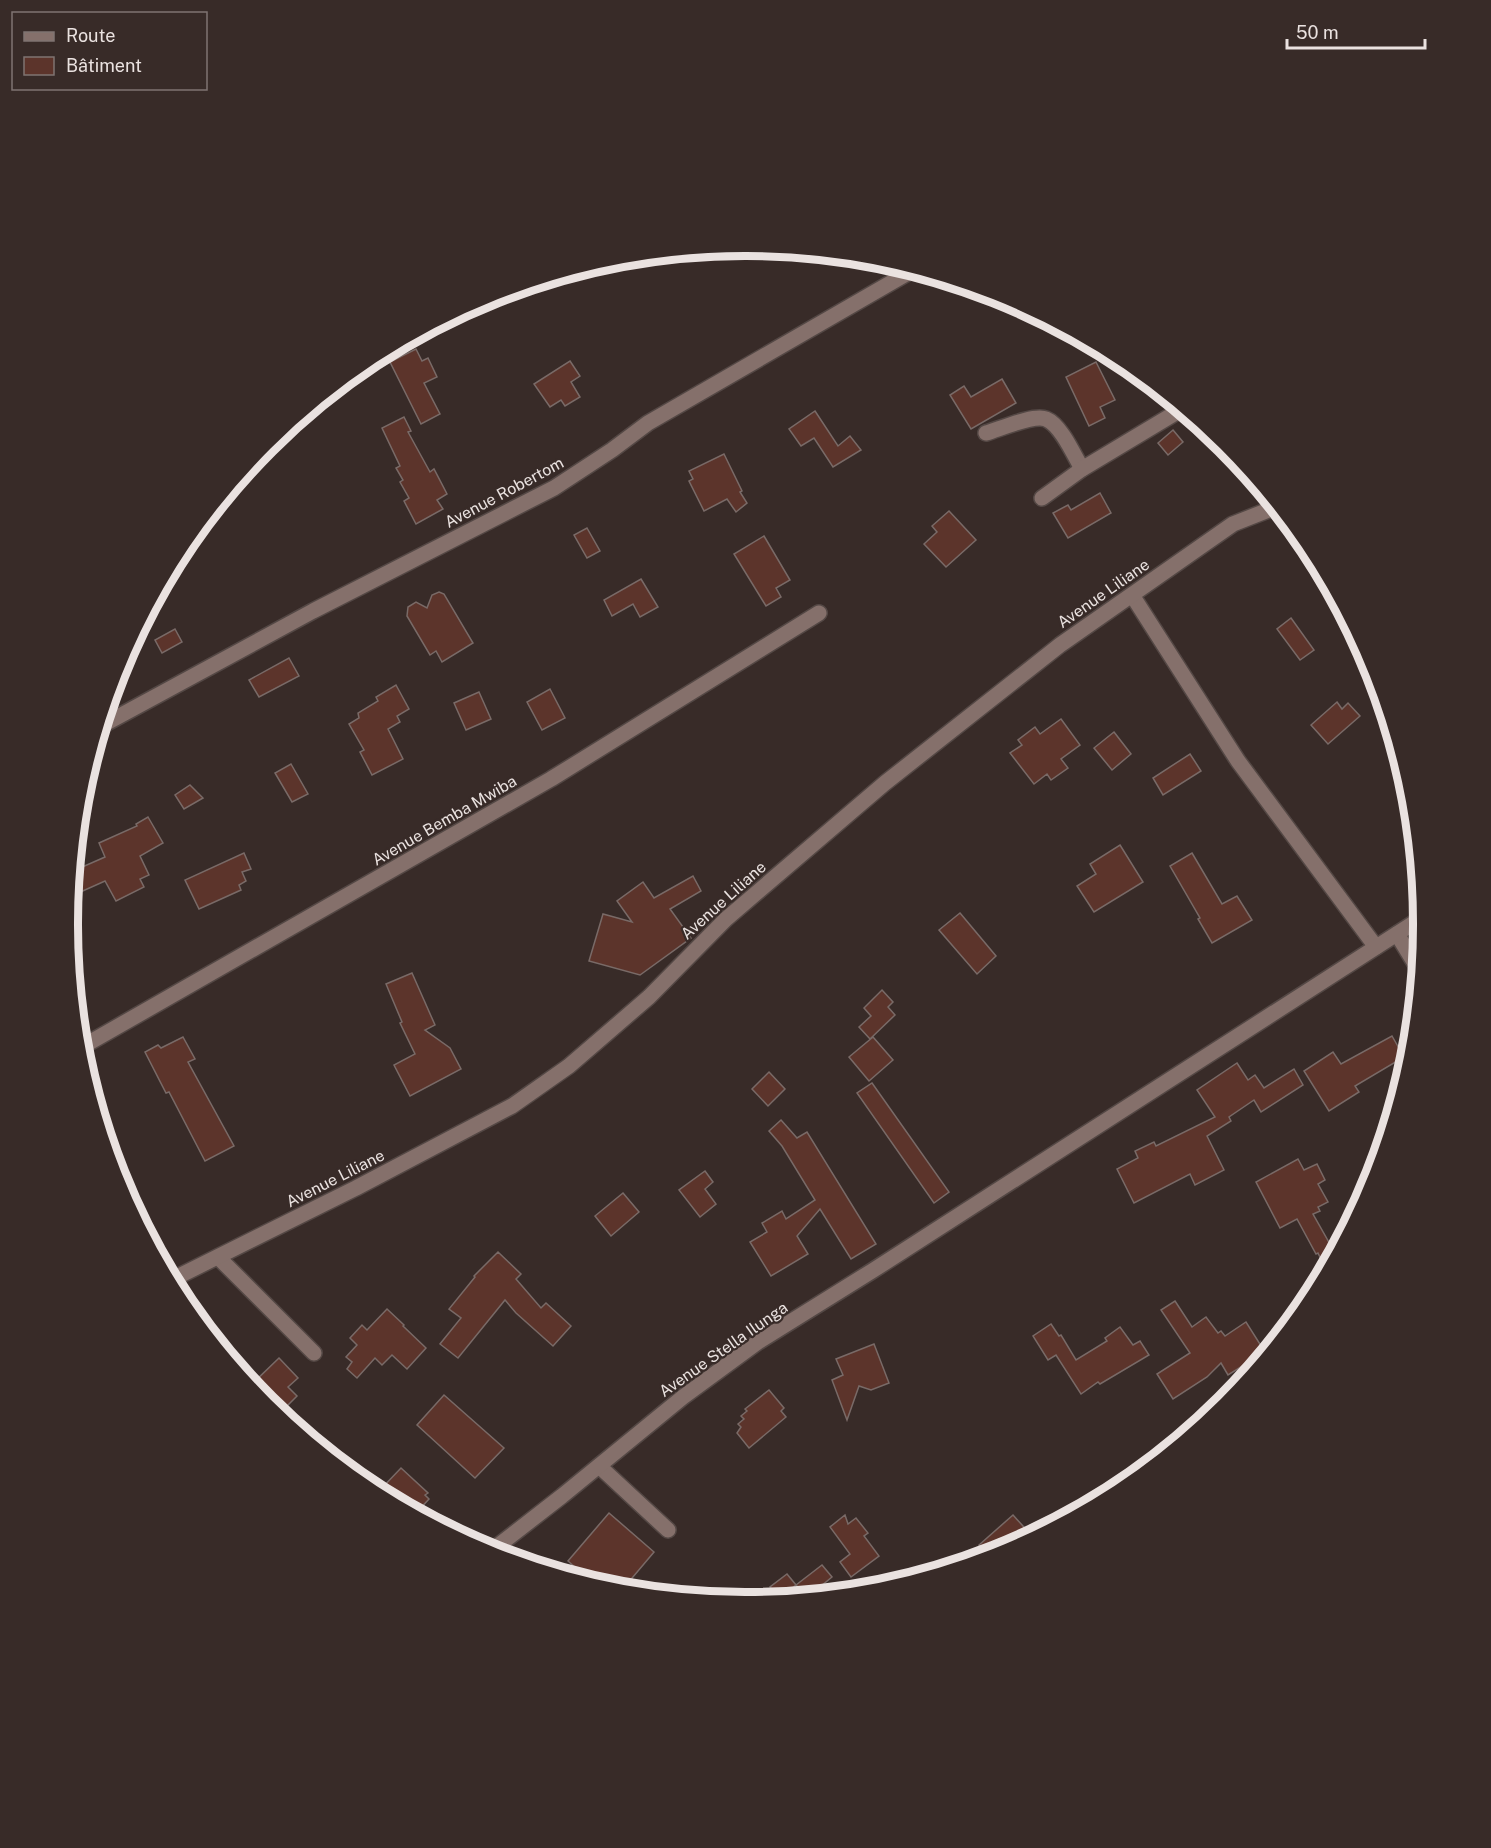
<svg xmlns="http://www.w3.org/2000/svg" width="1491" height="1848" font-family="'Public Sans',sans-serif">
<style>
.building{fill:#5c342b;stroke:#796a67;stroke-width:1.5}
.lines{fill:none;stroke-linecap:round;stroke-linejoin:round}
.minor-casing{stroke:#544845;stroke-width:18}
.minor{stroke:#85706b;stroke-width:15}
.labels{text-anchor:middle;stroke-width:4.5;stroke-linejoin:round;paint-order:stroke}
.street-label{font-size:16px;fill:#eae2e0;stroke:#382b28}
.rim{fill:none;stroke:#eae2e0;stroke-width:8}
</style>
<rect width="100%" height="100%" fill="#382b28"/>
<g class="building">
<path d="M416 349 422 361 428 358 437 377 424 383 440 414 421 424 390 362Z"/>
<path d="M570 361 580 376 571 382 580 397 565 406 561 400 550 407 534 384Z"/>
<path d="M1096 362 1115 400 1100 407 1105 418 1089 426 1066 377Z"/>
<path d="M1002 379 1016 403 971 429 950 395 964 386 971 397Z"/>
<path d="M815 411 838 446 850 436 861 450 833 467 814 438 801 446 789 429Z"/>
<path d="M404 417 411 431 408 432 430 472 434 469 447 494 437 500 443 509 416 524 404 501 409 498 400 482 403 480 396 468 400 466 382 428Z"/>
<path d="M1173 430 1183 442 1168 455 1158 443Z"/>
<path d="M724 454 742 491 740 492 747 503 736 512 727 499 704 511 689 481 693 479 689 471Z"/>
<path d="M1100 493 1111 513 1068 538 1053 513 1068 505 1071 510Z"/>
<path d="M949 511 976 540 946 567 924 544 937 532 932 526Z"/>
<path d="M587 528 600 551 587 558 574 535Z"/>
<path d="M764 536 790 580 776 588 781 597 766 606 734 554Z"/>
<path d="M641 579 658 607 640 617 633 604 612 616 604 600Z"/>
<path d="M439 592 444 594 473 643 442 662 436 651 430 655 407 616 408 607 416 602 427 608 432 595Z"/>
<path d="M1291 618 1314 650 1300 660 1277 629Z"/>
<path d="M175 629 182 642 162 653 155 640Z"/>
<path d="M289 658 299 676 259 697 249 680Z"/>
<path d="M396 685 409 709 397 716 400 722 388 729 403 759 372 775 360 752 364 750 349 724 359 718 358 713 378 701 376 697Z"/>
<path d="M550 689 565 718 542 730 527 702Z"/>
<path d="M479 692 491 719 466 730 454 703Z"/>
<path d="M1337 702 1342 709 1348 703 1360 716 1328 744 1311 725Z"/>
<path d="M1061 719 1080 745 1061 759 1068 768 1051 780 1047 774 1034 784 1010 753 1022 745 1018 740 1035 727 1040 734Z"/>
<path d="M1114 732 1131 754 1112 770 1094 748Z"/>
<path d="M1190 754 1201 771 1163 795 1153 778Z"/>
<path d="M291 764 308 794 292 802 275 773Z"/>
<path d="M190 785 203 798 184 809 175 795Z"/>
<path d="M148 817 163 843 140 856 149 875 140 879 144 887 116 901 105 881 76 894 71 884 73 871 105 857 99 843 137 826 136 824Z"/>
<path d="M1120 845 1143 882 1094 912 1077 886 1096 874 1090 864Z"/>
<path d="M244 853 251 869 242 872 246 881 239 885 241 890 199 909 185 880Z"/>
<path d="M1192 853 1222 904 1237 896 1252 920 1212 943 1198 919 1200 918 1170 866Z"/>
<path d="M693 876 701 891 670 909 691 938 640 975 589 961 603 914 632 922 617 901 643 882 654 898Z"/>
<path d="M960 913 996 956 977 974 939 930Z"/>
<path d="M412 973 435 1025 425 1030 450 1048 461 1069 410 1096 394 1065 415 1054 400 1023 402 1022 386 984Z"/>
<path d="M882 990 893 1002 888 1007 895 1015 870 1039 859 1027 871 1016 864 1008Z"/>
<path d="M1392 1036 1404 1057 1355 1086 1359 1092 1329 1111 1304 1071 1333 1052 1341 1064Z"/>
<path d="M183 1037 195 1059 188 1062 234 1146 205 1161 169 1092 166 1093 145 1052 158 1045 161 1048Z"/>
<path d="M873 1037 893 1060 869 1081 849 1057Z"/>
<path d="M1237 1063 1248 1080 1255 1075 1264 1088 1294 1069 1303 1085 1261 1112 1254 1100 1229 1117 1231 1121 1207 1136 1224 1170 1195 1185 1190 1174 1134 1203 1117 1169 1138 1158 1135 1151 1154 1142 1156 1146 1215 1117 1197 1090Z"/>
<path d="M769 1072 785 1089 768 1106 752 1089Z"/>
<path d="M872 1083 949 1192 934 1203 857 1093Z"/>
<path d="M781 1120 797 1138 807 1132 876 1244 851 1259 820 1209 797 1236 808 1254 771 1276 750 1242 767 1232 762 1223 782 1211 786 1219 815 1200 782 1146 769 1131Z"/>
<path d="M1298 1159 1304 1170 1317 1164 1325 1180 1318 1184 1328 1202 1318 1207 1320 1211 1313 1214 1335 1253 1326 1270 1318 1253 1316 1254 1297 1219 1280 1228 1256 1182Z"/>
<path d="M705 1171 713 1182 705 1189 716 1204 700 1217 679 1190Z"/>
<path d="M623 1193 639 1212 611 1236 595 1216Z"/>
<path d="M498 1252 521 1274 516 1279 541 1308 546 1303 571 1326 553 1346 516 1313 505 1300 458 1358 440 1344 461 1318 449 1309 475 1277 474 1276Z"/>
<path d="M1175 1301 1192 1327 1206 1317 1218 1333 1221 1331 1225 1336 1246 1322 1265 1352 1228 1375 1221 1363 1207 1377 1173 1399 1157 1374 1190 1353 1161 1310Z"/>
<path d="M387 1309 404 1325 403 1326 426 1348 407 1369 392 1355 382 1365 375 1358 357 1378 347 1369 352 1362 346 1357 357 1345 350 1338 362 1325 367 1330Z"/>
<path d="M1051 1324 1059 1336 1061 1335 1076 1360 1107 1341 1105 1338 1120 1327 1133 1345 1140 1341 1149 1355 1100 1384 1098 1382 1081 1394 1056 1355 1048 1360 1033 1336Z"/>
<path d="M874 1344 889 1383 871 1390 859 1386 847 1420 832 1380 843 1375 836 1359Z"/>
<path d="M279 1358 298 1378 288 1387 297 1396 279 1414 266 1403 251 1385Z"/>
<path d="M769 1390 784 1408 781 1411 786 1417 749 1448 737 1433 741 1427 738 1424 744 1419 741 1416 747 1411 745 1409Z"/>
<path d="M444 1395 504 1448 475 1478 417 1425Z"/>
<path d="M401 1468 428 1493 425 1495 429 1499 416 1513 390 1499 380 1490Z"/>
<path d="M609 1513 654 1552 622 1590 593 1583 568 1561Z"/>
<path d="M845 1515 848 1524 856 1518 868 1533 864 1536 879 1556 851 1577 840 1562 850 1554 830 1527Z"/>
<path d="M1013 1515 1032 1536 1005 1551 988 1556 979 1545Z"/>
<path d="M822 1565 832 1577 820 1587 825 1594 806 1596 796 1585Z"/>
<path d="M787 1574 796 1585 779 1599 770 1587Z"/>
</g>
<g class="lines">
<g class="minor-casing">
<g id="minor">
<path d="M986 433C1000 429 1034 414 1046 419 1061 425 1074 455 1082 469"/>
<path d="M1042 498 1082 469 1182 409"/>
<path d="M1132 595 1238 761 1376 947"/>
<path d="M101 726 313 611 554 488 612 450 648 423 913 270"/>
<path d="M1397 934 1419 970"/>
<path d="M80 1048 551 779 819 613"/>
<path d="M218 1257 314 1353"/>
<path d="M171 1280 356 1188 512 1106 569 1066 649 997 726 919 885 783 1060 645 1233 524 1276 507"/>
<path d="M599 1466 668 1530"/>
<path d="M490 1552 562 1496 683 1397 758 1342 872 1271 1423 917"/>
</g>
</g>
<use href="#minor" class="minor"/>
</g>
<g class="labels">
<g class="street-label">
<text transform="translate(504 492) rotate(-28)" y="6">Avenue Robertom</text>
<text transform="translate(1103 593) rotate(-35)" y="6">Avenue Liliane</text>
<text transform="translate(444 820) rotate(-30)" y="6">Avenue Bemba Mwiba</text>
<text transform="translate(723 900) rotate(-42)" y="6">Avenue Liliane</text>
<text transform="translate(335 1178) rotate(-27)" y="6">Avenue Liliane</text>
<text transform="translate(723 1349) rotate(-35)" y="6">Avenue Stella Ilunga</text>
</g>
</g>
<path d="M0 0H1491V1848H0ZM745 256H746A667 667 0 0 1 1413 923V925A667 667 0 0 1 746 1592H745A667 667 0 0 1 78 925V923A667 667 0 0 1 745 256Z" fill="#382b28" fill-rule="evenodd"/>
<path class="rim" d="M745 256H746A667 667 0 0 1 1413 923V925A667 667 0 0 1 746 1592H745A667 667 0 0 1 78 925V923A667 667 0 0 1 745 256Z"/>
<rect x="12" y="12" width="195" height="78" fill="#382b28" stroke="#7f7472" stroke-width="1.5"/>
<rect x="24" y="32" width="30" height="9" fill="#85706b" stroke="#7f7472" stroke-width="1.5"/>
<text x="66" y="42" font-size="18" fill="#eae2e0">Route</text>
<rect x="24" y="57" width="30" height="18" fill="#5c342b" stroke="#7f7472" stroke-width="1.5"/>
<text x="66" y="72" font-size="18" fill="#eae2e0">Bâtiment</text>
<path d="M1287 39v9h138v-9" fill="none" stroke="#eae2e0" stroke-width="3"/>
<text x="1296" y="39" font-size="18" fill="#eae2e0" stroke="#382b28" stroke-width="4.5" paint-order="stroke">50 m</text>
</svg>
